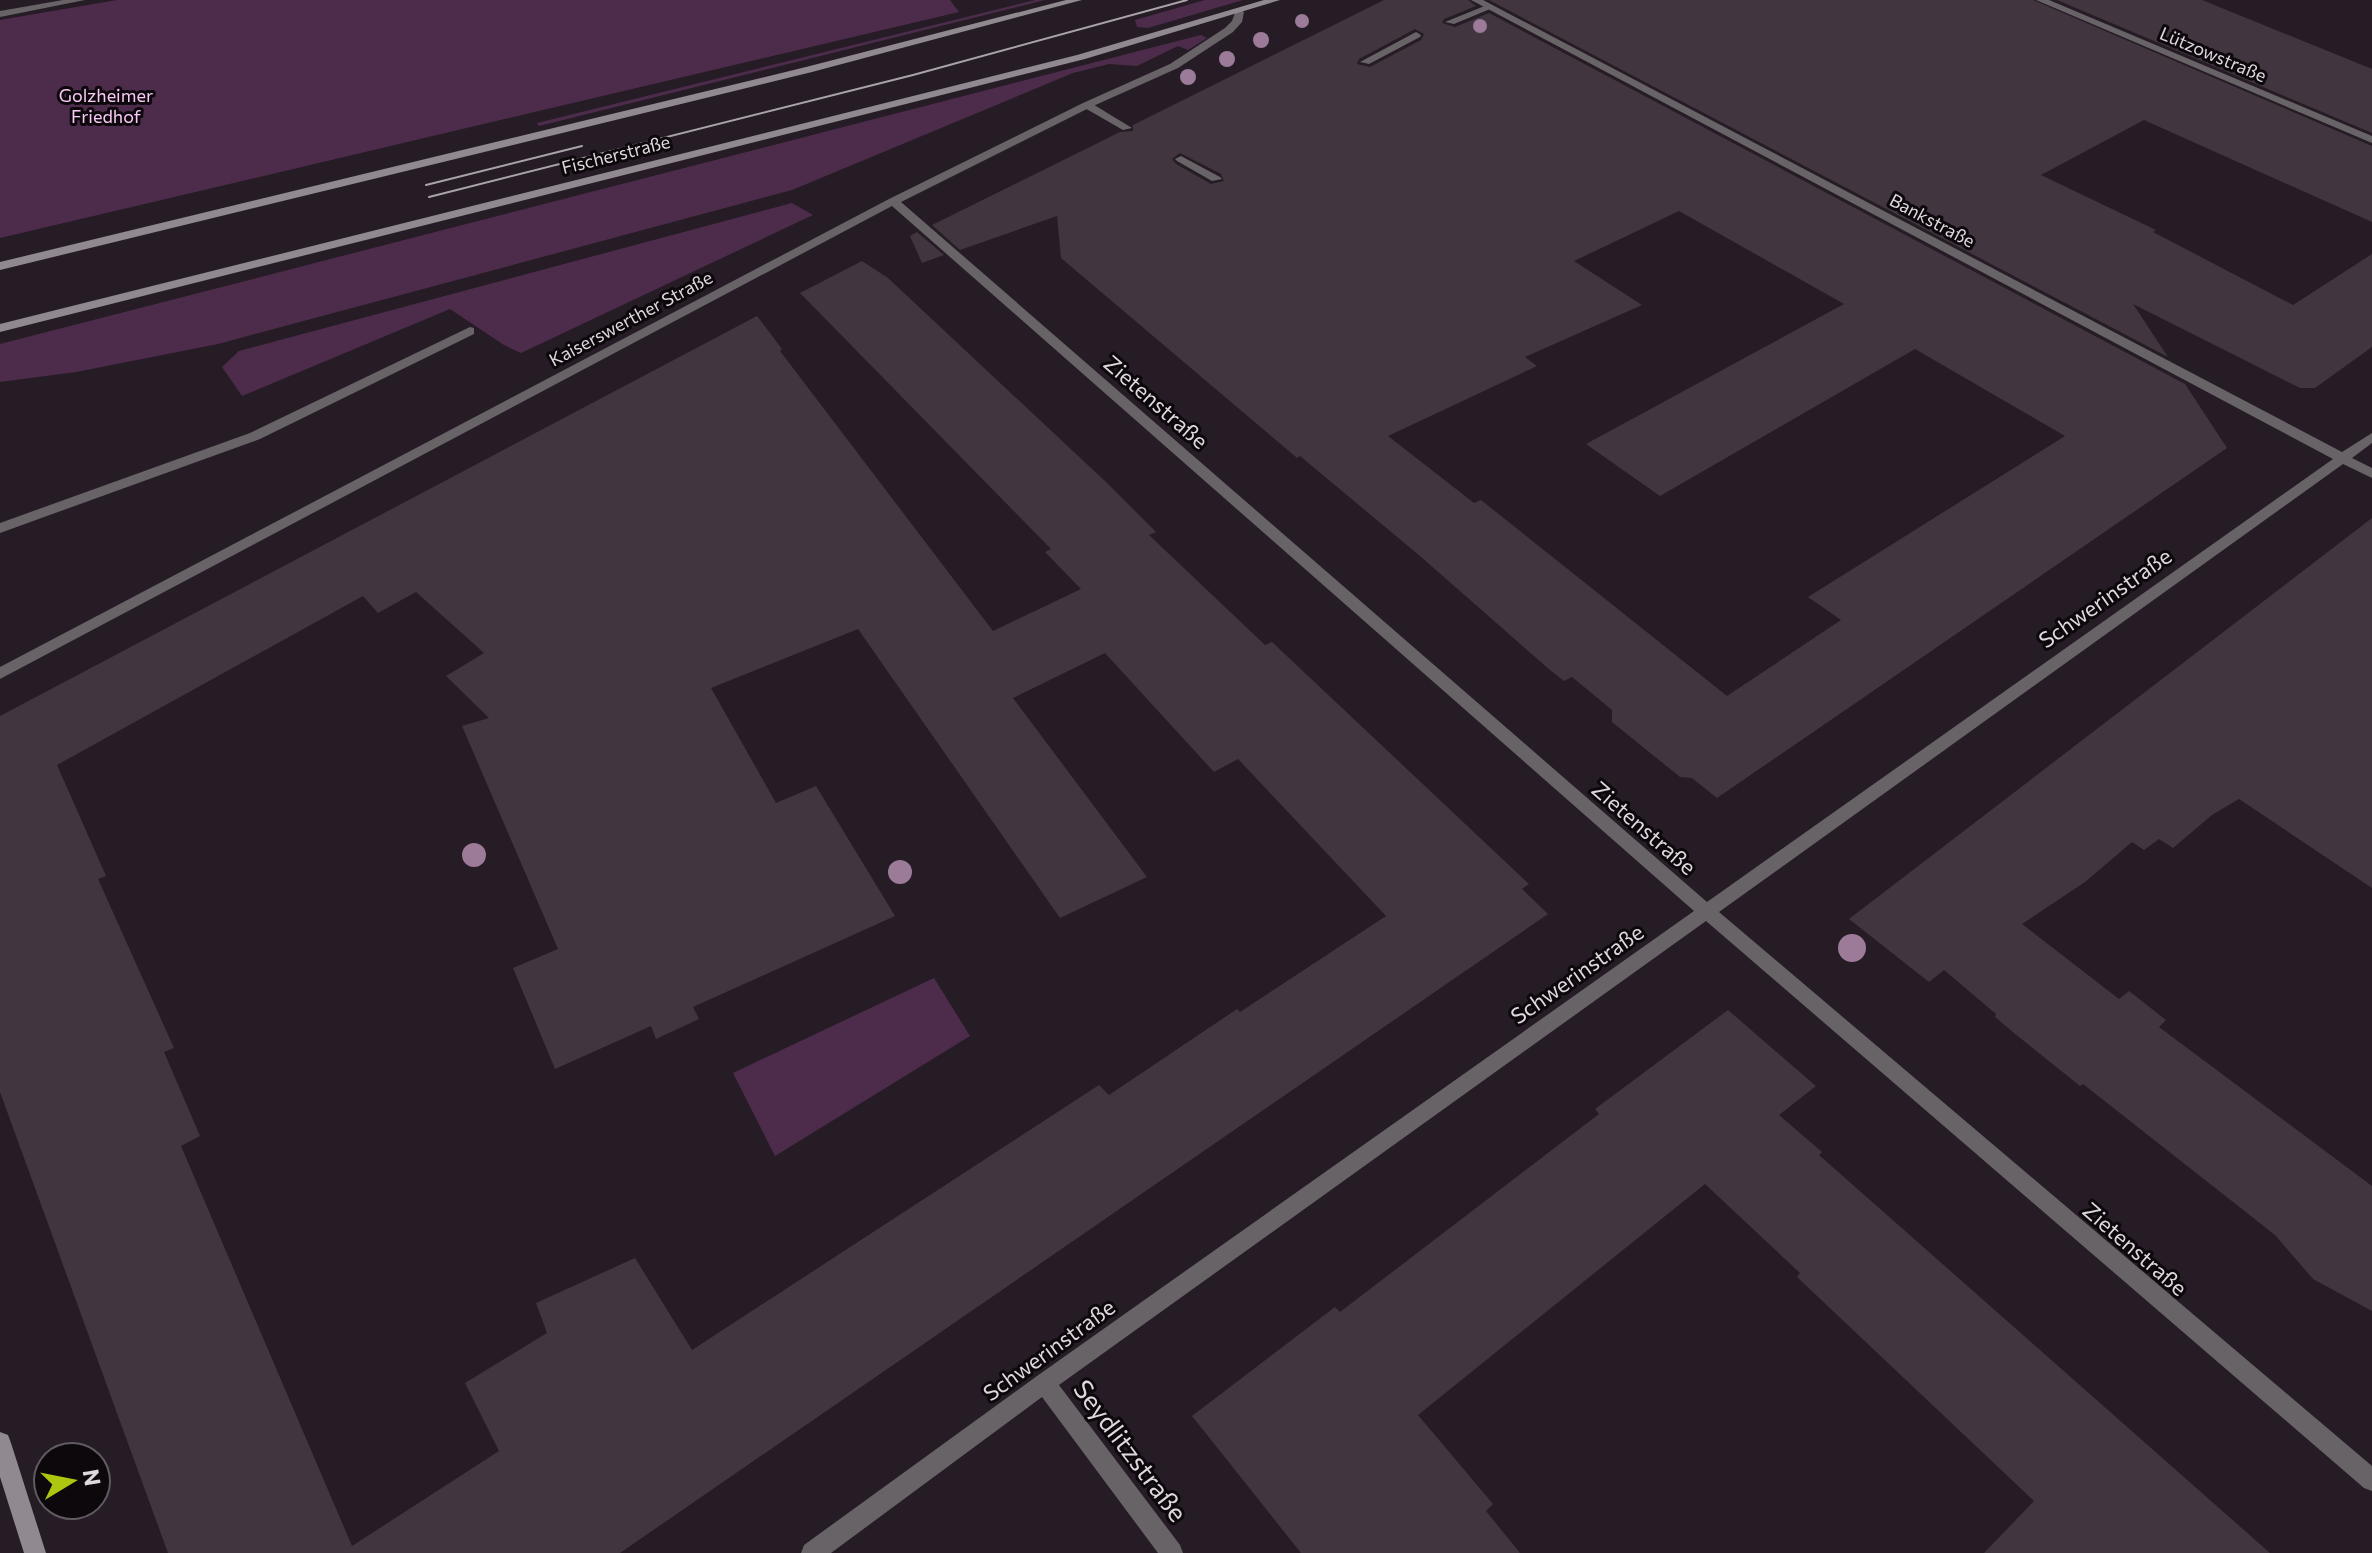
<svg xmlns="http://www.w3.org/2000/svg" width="2372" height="1553" font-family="Commissioner,sans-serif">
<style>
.green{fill:#4d2c4b}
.building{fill:#413640;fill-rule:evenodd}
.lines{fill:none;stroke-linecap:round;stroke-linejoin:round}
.service{fill:#686367;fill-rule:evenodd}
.minor{fill:#686367;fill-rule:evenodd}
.secondary{fill:#918990;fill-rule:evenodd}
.tram{stroke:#aba3aa;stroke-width:2}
.tree{fill:#9b7b98}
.labels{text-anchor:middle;stroke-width:6;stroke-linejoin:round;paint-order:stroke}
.far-street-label{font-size:18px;fill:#dfd8de;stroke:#0c080c}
.far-park-label{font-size:18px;fill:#fac9f7;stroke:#0c080c}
.street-label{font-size:22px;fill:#dfd8de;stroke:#0c080c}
.near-street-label{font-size:26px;fill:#dfd8de;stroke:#0c080c}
</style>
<rect width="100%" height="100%" fill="#261c25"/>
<g class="green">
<path d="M117 0H950L959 12 0 238V20Z"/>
<path d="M1035 0H1045L539 126 537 123Z"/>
<path d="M1205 0H1243L1148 28 1137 27 1135 20Z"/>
<path d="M1201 35 1207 38 1188 50 1178 46 1137 66 1109 64 1073 73 792 190 218 344 76 372 0 382V344Z"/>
<path d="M792 203 813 215 521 353 504 345 450 309 242 396 222 367 239 351Z"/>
<path d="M934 978 970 1036 775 1156 733 1073Z"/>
</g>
<g class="building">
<path d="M1384 0H1468L1476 6 1444 19 1442 23 1455 27 1489 13 2185 384 2227 448 1717 798 1692 778 1680 777 1612 722V710L1572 677 1564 681 1550 670 1420 556 1300 456 1297 458 1061 258 1057 216 960 250 932 225 1120 132 1133 131V125ZM1415 29 1424 34 1421 40 1370 67 1357 64 1359 59ZM1180 153 1221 174 1224 181 1211 184 1176 164 1172 159ZM1679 211 1844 304 1586 444 1660 496 1915 349 2065 436 1808 597 1841 620 1727 696 1481 500 1474 503 1388 436 1537 366 1525 357 1642 305 1574 261Z"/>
<path d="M1489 0H2033L2372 146V222L2144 120 2041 175 2156 230 2153 232 2293 305 2372 254V347L2315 388H2300L2133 304 2168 357Z"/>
<path d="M2057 0H2202L2372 69V133Z"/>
<path d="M917 232 944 255 922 263 910 236Z"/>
<path d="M862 261 888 278 1106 482 1156 532 1149 535 1265 645 1272 642 1529 884 1522 889 1548 914 620 1553H168L0 1092V716L757 316 782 349 780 351 993 631 1081 589 1045 552 1051 549 800 293ZM416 592 484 653 446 676 489 718 462 726 558 949 513 968 555 1069 651 1026 656 1039 699 1019 693 1007 895 916 816 786 776 803 711 688 858 629 1060 918 1147 877 1013 698 1105 653 1214 772 1238 759 1386 916 1240 1012 1237 1009 1109 1095 1099 1085 692 1350 635 1258 536 1303 547 1333 465 1383 499 1451 352 1546 181 1146 200 1136 164 1052 174 1048 98 879 106 876 57 765 363 596 378 613Z"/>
<path d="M2372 518V888L2239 799 2212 815 2173 848 2159 839 2144 850 2132 842 2085 882 2022 924 2119 999 2129 991 2166 1020 2159 1027 2372 1186V1311L2313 1279 2275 1235 2083 1084 2080 1086 2014 1033 1995 1017 1996 1014 1944 970 1929 982 1849 919Z"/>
<path d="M1728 1010 1816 1086 1779 1115 1822 1152 1819 1155 2270 1553H1984L2034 1501 1797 1277 1800 1273 1705 1184 1418 1415 1493 1504 1486 1511 1520 1553H1301L1192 1416 1335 1307 1340 1312 1599 1114 1595 1109Z"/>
</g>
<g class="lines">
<g class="service">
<path d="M1487 5 1495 7 1454 24 1445 22Z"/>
<path d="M1416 32 1421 35 1420 37 1369 64 1360 62Z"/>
<path d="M1083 103H1091L1132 128 1123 130 1083 107Z"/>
<path d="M1181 156 1220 177 1222 179 1212 181 1177 161 1175 159Z"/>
<path d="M470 327 474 328V334L260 439 0 533V523L250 433Z"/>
</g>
<g class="minor">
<path d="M63 0H85L0 17V11Z"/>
<path d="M1471 0H1483L2342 452 2372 433V443L2352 458 2372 468V478L2343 464 1719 912 2372 1466V1491L2364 1488 1706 921 1059 1385 1180 1545 1183 1553H1158L1042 1397 831 1553H801L804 1545 1037 1376 1694 911 892 206 0 679V667L889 199 1083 103 1170 64 1225 28 1232 21 1236 10 1239 9 1244 12 1242 22 1233 32 1178 68 1091 107 901 202 1707 902 2333 459Z"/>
<path d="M2036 0H2049L2372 136V143Z"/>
</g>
<g class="secondary">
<path d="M1066 0H1082L812 72 0 270V262L806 67Z"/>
<path d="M1264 0H1280L1085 59 0 332V324L1077 55Z"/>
<path d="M0 1432 8 1435 11 1443 46 1553H24L0 1477Z"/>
</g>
<g class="tram">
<path d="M426 185 582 146"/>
<path d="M429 197 913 75 1187 0"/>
</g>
</g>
<g class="tree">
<circle cx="1302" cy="21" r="7"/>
<circle cx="1480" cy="26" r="7"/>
<circle cx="1261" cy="40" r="8"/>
<circle cx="1227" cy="59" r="8"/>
<circle cx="1188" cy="77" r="8"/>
<circle cx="474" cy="855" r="12"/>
<circle cx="900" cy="872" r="12"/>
<circle cx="1852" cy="948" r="14"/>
</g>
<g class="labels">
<g class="far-street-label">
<text transform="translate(2213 55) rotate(23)" y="6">Lützowstraße</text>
<text transform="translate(616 155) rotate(-14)" y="6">Fischerstraße</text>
<text transform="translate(1932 221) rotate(28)" y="6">Bankstraße</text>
<text transform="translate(631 319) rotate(-28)" y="6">Kaiserswerther Straße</text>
</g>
<g class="far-park-label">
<text x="106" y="102">Golzheimer<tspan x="106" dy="21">Friedhof</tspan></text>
</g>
<g class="street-label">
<text transform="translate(1156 402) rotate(41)" y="8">Zietenstraße</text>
<text transform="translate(2105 598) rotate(-35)" y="8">Schwerinstraße</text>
<text transform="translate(1644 828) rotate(41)" y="8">Zietenstraße</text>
<text transform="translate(1577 974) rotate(-35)" y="8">Schwerinstraße</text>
<text transform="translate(2135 1249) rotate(41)" y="8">Zietenstraße</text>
<text transform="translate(1049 1350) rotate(-36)" y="8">Schwerinstraße</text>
</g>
<g class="near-street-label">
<text transform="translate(1130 1451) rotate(53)" y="9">Seydlitzstraße</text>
</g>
</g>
<g transform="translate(72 1481) rotate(80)"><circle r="38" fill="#0c080c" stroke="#605b60" stroke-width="2"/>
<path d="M0-6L14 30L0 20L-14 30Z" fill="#adc60f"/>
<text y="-12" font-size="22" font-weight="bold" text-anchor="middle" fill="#dfd8de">N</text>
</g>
</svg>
